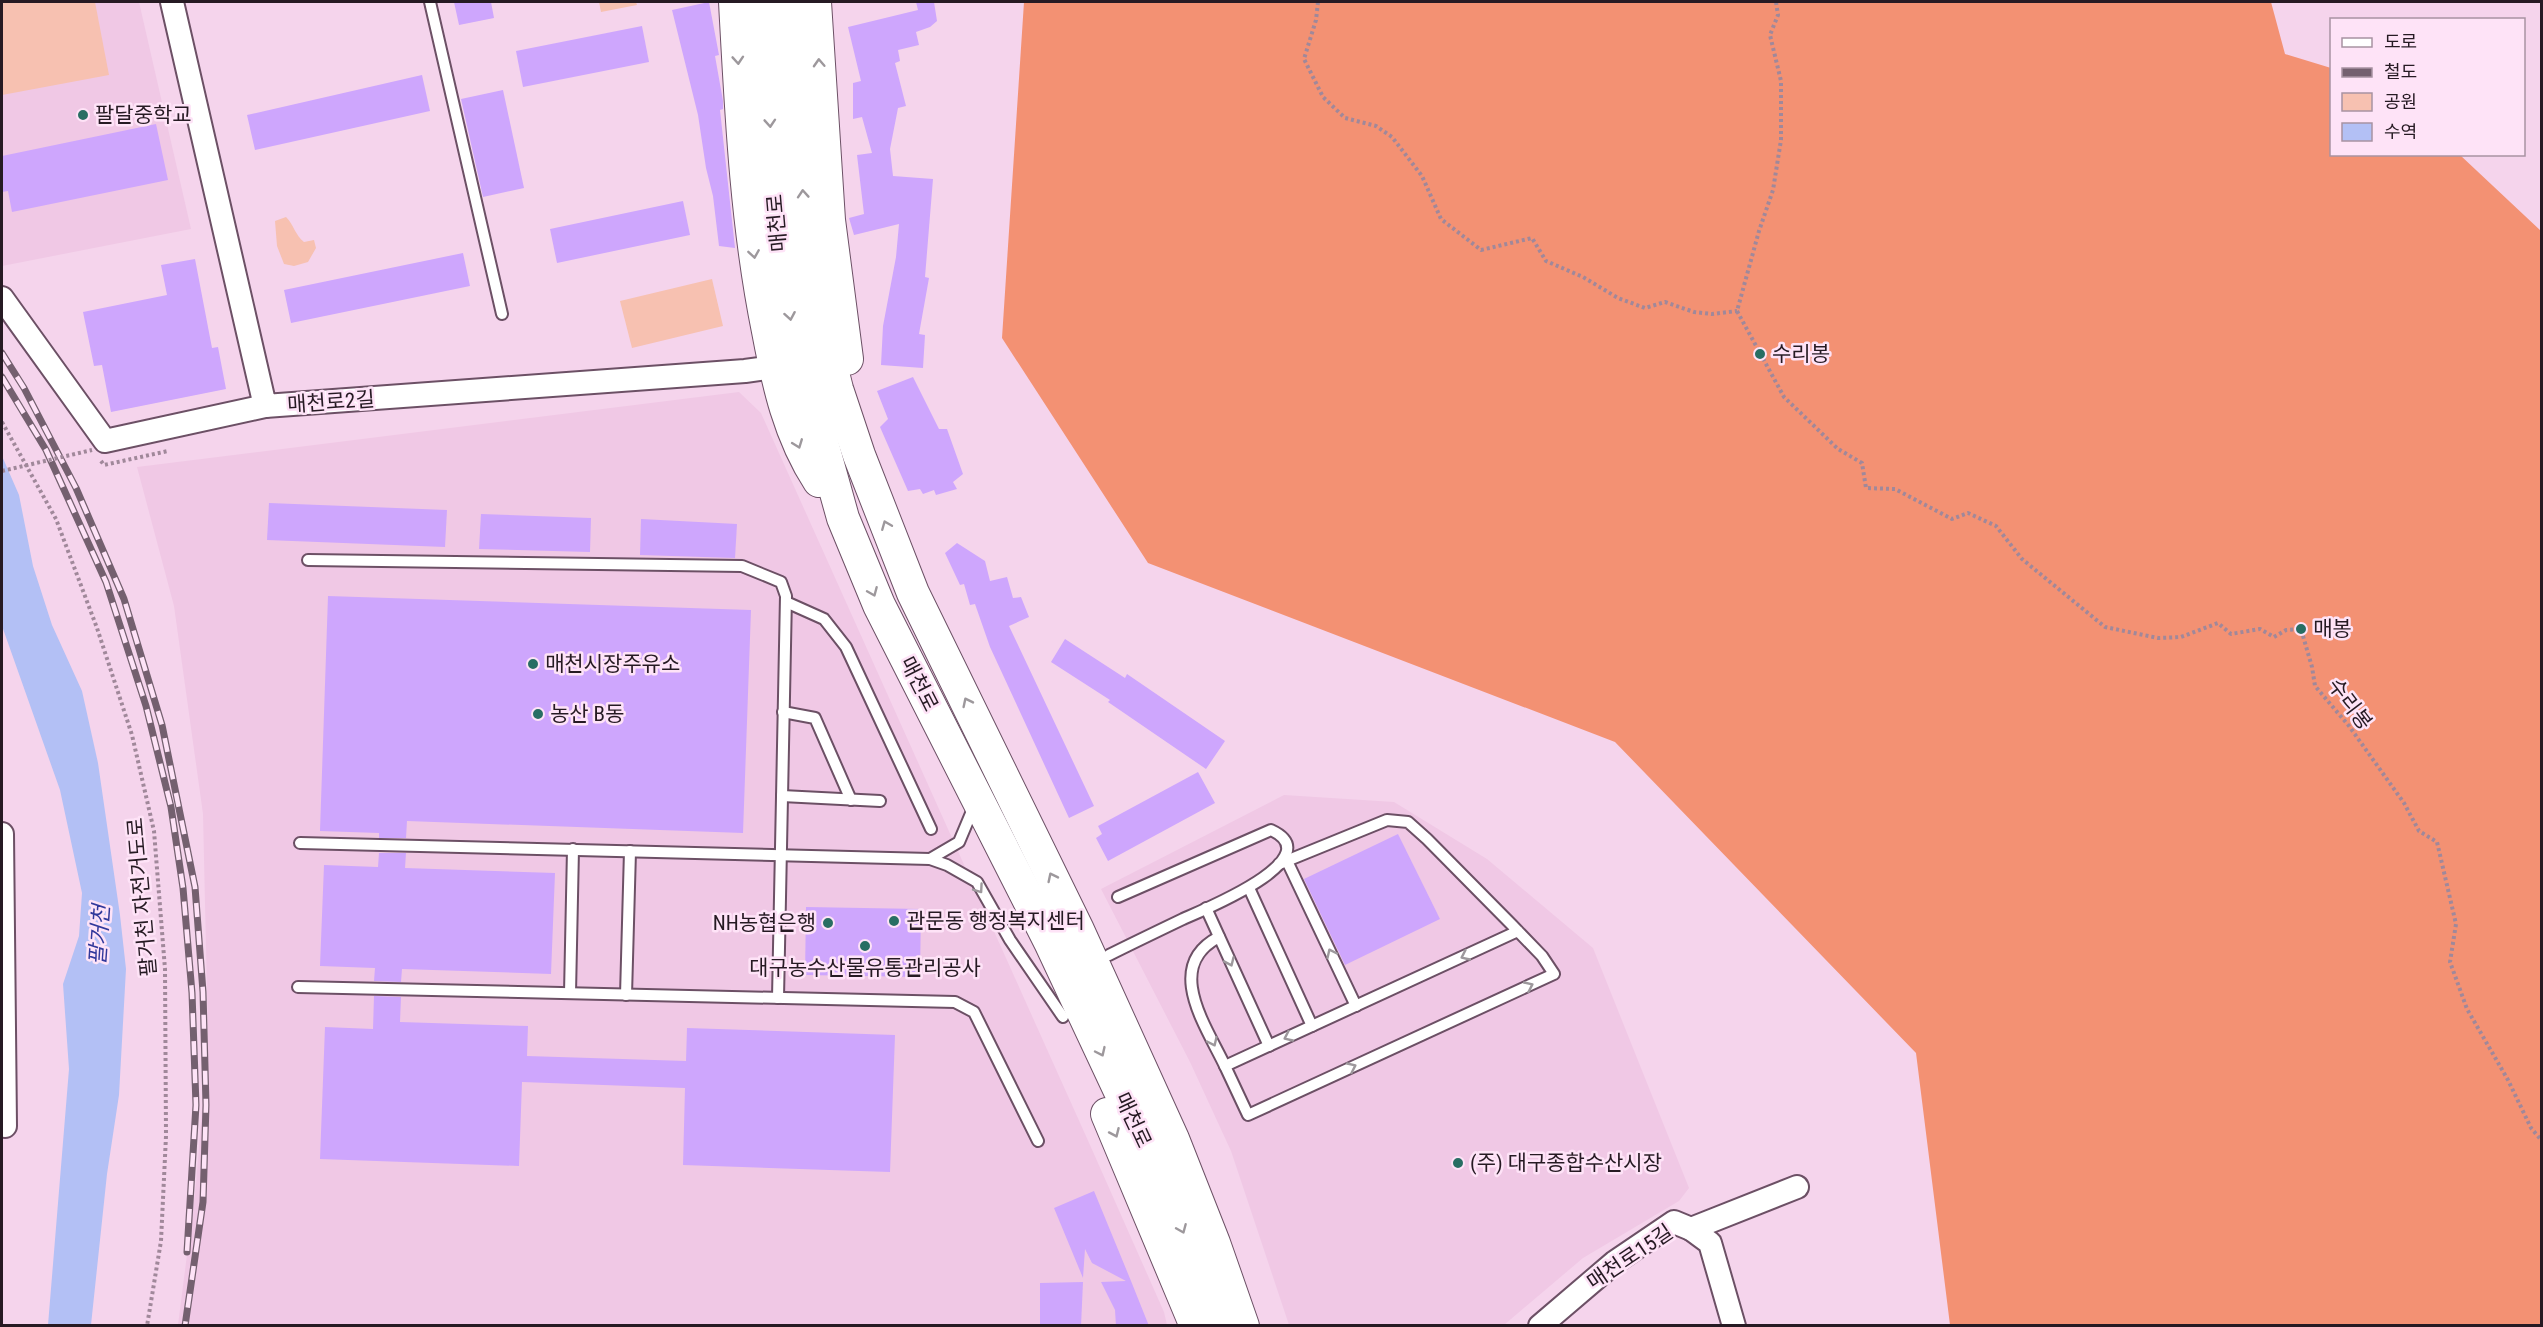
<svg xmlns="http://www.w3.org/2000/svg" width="2543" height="1327" font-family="'Roboto Condensed','Noto Sans KR',sans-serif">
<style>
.built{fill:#f0c8e5}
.green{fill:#f7c1b1}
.forest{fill:#f39173}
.water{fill:#b3c0f5}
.building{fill:#cea6fd}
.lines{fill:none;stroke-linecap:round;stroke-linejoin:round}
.lane-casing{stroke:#6c5065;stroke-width:14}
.street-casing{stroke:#6c5065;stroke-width:26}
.secondary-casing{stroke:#6c5065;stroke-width:34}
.path{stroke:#a0889a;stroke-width:4;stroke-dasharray:3 3;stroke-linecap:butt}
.lane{stroke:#fff;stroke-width:10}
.street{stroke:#fff;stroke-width:22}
.secondary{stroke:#fff;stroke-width:32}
.rail-casing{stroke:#74606f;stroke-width:7}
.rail{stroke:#fee3f7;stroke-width:4.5;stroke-dasharray:14;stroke-linecap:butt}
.path-bridge{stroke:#a0889a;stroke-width:4;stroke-dasharray:3 3;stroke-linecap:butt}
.oneway{stroke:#9d989c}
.poi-dot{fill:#286e63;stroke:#fee3f7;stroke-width:2}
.labels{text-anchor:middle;stroke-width:5;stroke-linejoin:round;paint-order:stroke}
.poi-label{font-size:21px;fill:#261a23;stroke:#fee3f7;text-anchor:start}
.street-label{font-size:21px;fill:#261a23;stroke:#fee3f7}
.water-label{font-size:22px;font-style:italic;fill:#31399b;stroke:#fee3f7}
</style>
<rect width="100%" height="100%" fill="#f5d4ec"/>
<g class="built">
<path d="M2 2H139L191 229 2 266Z"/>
<path d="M739 392 761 413 1090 1145 1164 1312 1167 1325H178L196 1184 208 1034 203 814 174 606 137 467Z"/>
<path d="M1284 795 1394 802 1487 859 1593 948 1689 1188 1679 1201 1583 1258 1504 1325H1289L1231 1151 1190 1062 1101 889Z"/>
</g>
<g class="green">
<path d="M2 2H95L109 75 2 95Z"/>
<path d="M599 2H636L637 5 601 12Z"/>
<path d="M286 217C294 225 295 235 304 242L314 240 316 248 308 262 294 266 284 264 277 246 275 221Z"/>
<path d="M712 279 723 326 632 348 620 301Z"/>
</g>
<path class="forest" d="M1024 2H2271L2285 54 2331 68 2332 154 2460 155 2541 231V1325H1950L1916 1053 1615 742 1148 563 1002 338Z"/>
<path class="water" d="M2 456 19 495 33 566 52 625 82 691 98 763 120 915 126 969 119 1095 107 1174 91 1325H48L69 1069 63 984 79 936 82 893 60 790 2 626Z"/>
<g class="building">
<path d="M454 2H491L494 18 459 25Z"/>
<path d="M709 2 719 55 715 56 723 101V109L720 110 735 248 719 246 713 196 706 168 698 115 672 10Z"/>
<path d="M916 2H934L937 21 930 27 916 32 919 45 898 50 900 61 895 63 906 106 898 108 890 149 893 176 933 179 925 277 929 278 919 334 925 335 923 368 881 365 883 326 896 257 899 224 854 235 849 218 864 214 857 155 872 153 862 117 853 119V83L861 81 848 27 918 10Z"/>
<path d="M642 26 649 62 523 87 516 51Z"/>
<path d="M422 75 430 111 255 150 247 115Z"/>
<path d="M503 90 524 188 483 197 461 99Z"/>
<path d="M156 124 168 180 12 212 8 191 2 192V156Z"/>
<path d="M683 201 690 235 557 263 550 229Z"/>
<path d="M463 253 470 286 291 323 284 290Z"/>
<path d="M195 259 212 348 218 347 226 389 111 412 102 365 94 366 83 312 167 295 161 265Z"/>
<path d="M913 377 939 429H947L963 474 953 482 957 489 936 495 934 490 923 494 920 489 908 491 880 427 888 419 877 391Z"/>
<path d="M269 503 447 510 445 547 267 540Z"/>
<path d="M481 514 591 518 590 552 479 549Z"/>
<path d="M641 519 737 524 735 558 640 555Z"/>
<path d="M957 543 985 561 990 581 1007 577 1013 598 1021 597 1029 617 1009 626 1094 806 1069 818 990 647 975 604 970 605 964 584 960 585 945 553Z"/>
<path d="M328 596 751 610 743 833 407 821 406 838H379V833L320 831Z"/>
<path d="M1065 639 1125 678 1127 674 1225 741 1206 769 1108 702 1110 700 1051 662Z"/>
<path d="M1198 772 1215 803 1108 861 1096 838 1102 834 1098 826Z"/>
<path d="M1398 834 1440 919 1345 965 1304 879Z"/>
<path d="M379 853H406L405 868 555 873 551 974 402 969 401 982 374 981 375 968 320 966 324 865 378 867Z"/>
<path d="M806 907 921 909 920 977 805 975Z"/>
<path d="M374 996 401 997 400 1022 528 1026 527 1056 686 1061 687 1028 895 1035 890 1172 683 1165 685 1088 522 1082 519 1166 320 1159 325 1027 373 1029Z"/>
<path d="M1094 1191 1131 1281 1149 1326H1116L1115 1310 1101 1282 1126 1281 1092 1263 1085 1249 1083 1278 1054 1208Z"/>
<path d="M1083 1282 1081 1326H1040V1283Z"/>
</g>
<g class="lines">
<g class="lane-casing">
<g id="lane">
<path d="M430 2 502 314"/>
<path d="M308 560 742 566 781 582 786 596 778 998"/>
<path d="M786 602 824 619 846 647 931 829"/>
<path d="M783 712 815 718 851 800"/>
<path d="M782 796 880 801"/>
<path d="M300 843 930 859 947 865 977 882 1010 940 1063 1017"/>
<path d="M930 859 959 842 975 804"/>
<path d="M1287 861 1356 1006"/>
<path d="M1279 864 1387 820 1408 822 1427 839 1512 925 1542 956 1554 974 1248 1115 1225 1066 1518 931"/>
<path d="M1249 888 1312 1026"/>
<path d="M1206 908 1269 1046"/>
<path d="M1219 937C1163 966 1206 1026 1225 1066"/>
<path d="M1109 955C1133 943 1158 931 1183 919 1203 910 1332 858 1271 830L1118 897"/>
<path d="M298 987 955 1002 974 1012 1038 1141"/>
<path d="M570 993 573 849"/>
<path d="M626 995 630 851"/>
</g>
</g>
<g class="street-casing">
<g id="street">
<path d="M172 2 265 406 745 371 775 367"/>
<path d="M2 298 105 441 265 406"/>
<path d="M2 834 5 1126"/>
<path d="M1691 1229 1710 1243 1734 1326"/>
<path d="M1540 1326 1615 1262 1674 1222 1691 1229 1797 1187"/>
</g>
</g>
<g class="secondary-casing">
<g id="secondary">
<path d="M735 2C741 112 746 223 768 331 778 384 789 435 819 481"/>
<path d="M762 2 780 259 796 349 843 518 879 605 1050 942 1148 1151 1184 1235 1216 1326"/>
<path d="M790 2 804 201 814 297 837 389 859 455 913 593 1078 930 1173 1139 1214 1243 1243 1326"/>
<path d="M815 2 829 220 847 359"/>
<path d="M1107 1114 1193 1319"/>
</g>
</g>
<g class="path">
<path d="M1318 2 1316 20 1304 59 1323 97 1345 118 1376 126 1392 137 1422 176 1441 219 1481 250 1532 238 1546 261 1583 277 1618 298 1645 308 1665 302 1694 312 1712 314 1737 311"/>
<path d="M1776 2 1778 15 1770 35 1781 81V140L1773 190 1759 231 1737 311 1784 397 1838 449 1862 463 1866 488 1895 489 1952 519 1968 513 1996 526 2022 559 2105 627 2158 638 2181 637 2218 623 2231 634 2260 629 2274 637 2286 630 2301 629 2312 667 2315 686 2349 726 2404 803 2419 831 2437 842 2456 924 2450 962 2467 1009 2508 1080 2531 1128 2542 1141"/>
<path d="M2 422 56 519 97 628 132 735 154 831 165 969 166 1136 161 1241 147 1326"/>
<path d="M101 461 104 465 168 451"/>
</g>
<use href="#lane" class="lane"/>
<use href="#street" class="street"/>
<use href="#secondary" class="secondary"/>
<g class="rail-casing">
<g id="rail">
<path d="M2 353 24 388 76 488 124 599 162 725 195 887 203 992 206 1105 203 1202 185 1326"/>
<path d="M2 377 46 450 106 582 146 706 171 807 183 888 192 993 196 1105 187 1252"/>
</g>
</g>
<use href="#rail" class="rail"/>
<path class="path-bridge" d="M2 471 92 450"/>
</g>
<defs><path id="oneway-chevron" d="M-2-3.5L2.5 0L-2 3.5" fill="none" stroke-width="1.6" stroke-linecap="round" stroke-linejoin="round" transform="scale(1.5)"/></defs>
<g class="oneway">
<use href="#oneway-chevron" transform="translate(738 60) rotate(86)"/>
<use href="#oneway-chevron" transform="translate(819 63) rotate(-93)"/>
<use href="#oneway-chevron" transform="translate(770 123) rotate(86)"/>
<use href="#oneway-chevron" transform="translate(803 194) rotate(-94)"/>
<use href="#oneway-chevron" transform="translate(754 254) rotate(81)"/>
<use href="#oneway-chevron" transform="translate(790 316) rotate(80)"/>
<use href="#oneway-chevron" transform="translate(798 444) rotate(69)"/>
<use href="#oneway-chevron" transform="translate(886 525) rotate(-112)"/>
<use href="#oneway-chevron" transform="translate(873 592) rotate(67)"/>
<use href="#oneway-chevron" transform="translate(967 702) rotate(-116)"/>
<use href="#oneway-chevron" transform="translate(1052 877) rotate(-116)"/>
<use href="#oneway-chevron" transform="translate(979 889) rotate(55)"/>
<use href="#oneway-chevron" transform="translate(1331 953) rotate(-115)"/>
<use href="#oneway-chevron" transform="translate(1465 956) rotate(155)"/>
<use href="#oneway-chevron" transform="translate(1230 962) rotate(66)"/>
<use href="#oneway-chevron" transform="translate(1529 986) rotate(-25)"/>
<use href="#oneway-chevron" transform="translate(1288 1037) rotate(155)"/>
<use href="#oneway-chevron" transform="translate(1213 1042) rotate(65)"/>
<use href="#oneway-chevron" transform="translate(1101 1052) rotate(65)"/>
<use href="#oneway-chevron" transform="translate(1352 1067) rotate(-25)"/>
<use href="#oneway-chevron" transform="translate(1115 1133) rotate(66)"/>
<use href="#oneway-chevron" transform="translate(1182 1229) rotate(67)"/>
</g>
<g class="poi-dot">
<circle cx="83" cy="115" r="6"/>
<circle cx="1760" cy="354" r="6"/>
<circle cx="2301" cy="629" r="6"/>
<circle cx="533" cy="664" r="6"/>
<circle cx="538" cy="714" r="6"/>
<circle cx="894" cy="921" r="6"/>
<circle cx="828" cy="923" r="6"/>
<circle cx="865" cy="946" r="6"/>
<circle cx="1458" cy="1163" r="6"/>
</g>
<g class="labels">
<g class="poi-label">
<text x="95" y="122">팔달중학교</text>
<text x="1772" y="361">수리봉</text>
<text x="2313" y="636">매봉</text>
<text x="545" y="671">매천시장주유소</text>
<text x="550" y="721">농산 B동</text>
<text x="906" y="928">관문동 행정복지센터</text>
<text x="816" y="930" text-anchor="end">NH농협은행</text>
<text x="865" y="975" text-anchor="middle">대구농수산물유통관리공사</text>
<text x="1470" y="1170">(주) 대구종합수산시장</text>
</g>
<g class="street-label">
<text transform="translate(777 223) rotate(-95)" y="7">매천로</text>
<text transform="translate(331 402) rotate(-4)" y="7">매천로2길</text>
<text transform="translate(919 684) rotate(63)" y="7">매천로</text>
<text transform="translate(2350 704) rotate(53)" y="7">수리봉</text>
<text transform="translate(142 897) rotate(-95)" y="7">팔거천 자전거도로</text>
<text transform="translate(1133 1120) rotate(65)" y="7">매천로</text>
<text transform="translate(1630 1257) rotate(-34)" y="7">매천로15길</text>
</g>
<g class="water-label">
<text transform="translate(99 935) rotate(-86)" y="8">팔거천</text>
</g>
</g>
<rect width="2543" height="1327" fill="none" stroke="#261a23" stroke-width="6"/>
<rect x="2330" y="18" width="195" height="138" fill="#fee3f7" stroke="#a893a2" stroke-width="1.5"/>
<rect x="2342" y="38" width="30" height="9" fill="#ffffff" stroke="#a893a2" stroke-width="1.5"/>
<text x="2384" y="48" font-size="18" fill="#261a23">도로</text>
<rect x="2342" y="68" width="30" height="9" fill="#74606f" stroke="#a893a2" stroke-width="1.5"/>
<text x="2384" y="78" font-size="18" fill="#261a23">철도</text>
<rect x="2342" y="93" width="30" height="18" fill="#f7c1b1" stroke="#a893a2" stroke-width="1.5"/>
<text x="2384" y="108" font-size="18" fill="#261a23">공원</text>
<rect x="2342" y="123" width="30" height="18" fill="#b3c0f5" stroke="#a893a2" stroke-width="1.5"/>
<text x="2384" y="138" font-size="18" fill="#261a23">수역</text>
</svg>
